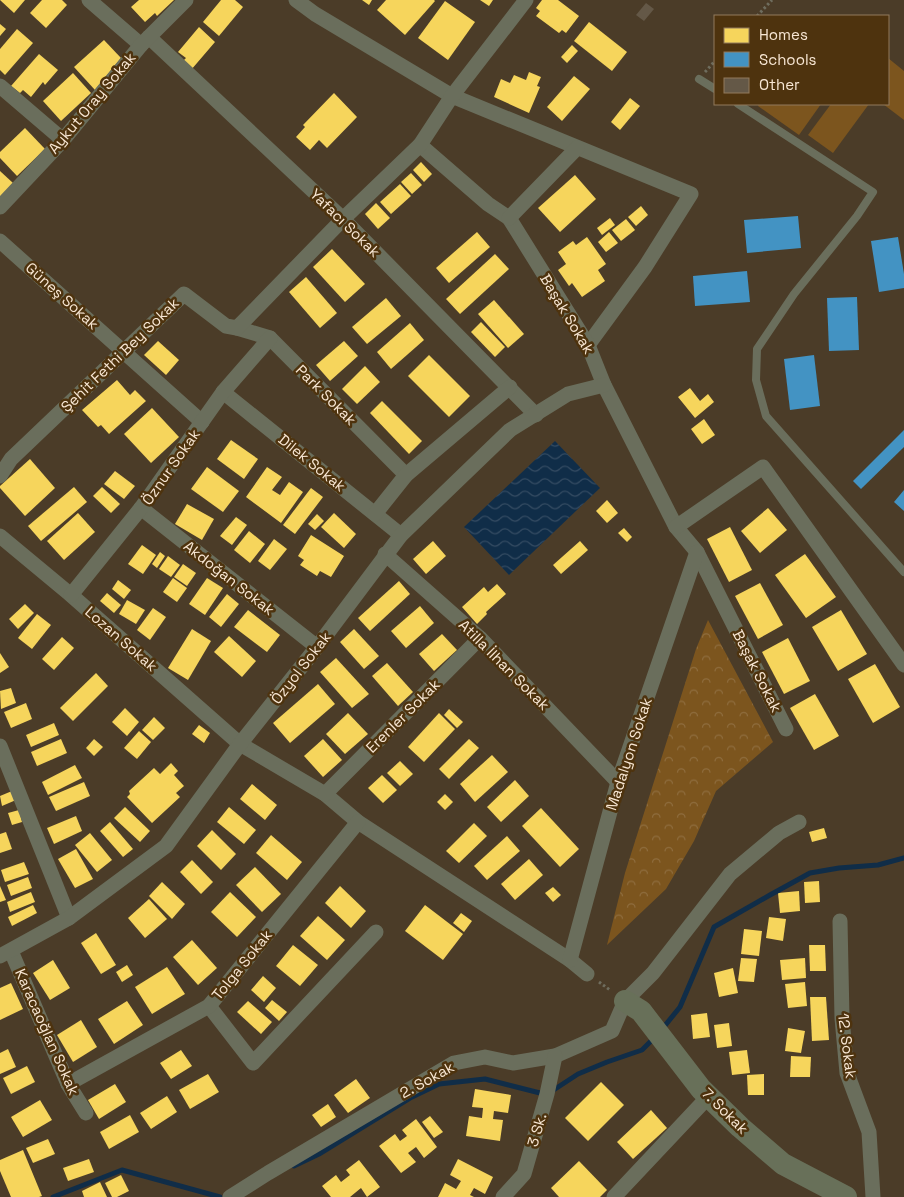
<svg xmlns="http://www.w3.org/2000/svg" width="904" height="1197" font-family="'Space Grotesk',sans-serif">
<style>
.grass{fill:#7c551e}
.park{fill:url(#park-crowns)}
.water{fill:url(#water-waves)}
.homes{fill:#f6d55c}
.schools{fill:#4393c3}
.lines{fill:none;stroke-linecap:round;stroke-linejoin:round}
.stream{stroke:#102d48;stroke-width:5}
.building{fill:#645847}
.path{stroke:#6f6d5e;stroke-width:3;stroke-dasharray:2.5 2.5;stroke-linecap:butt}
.lane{stroke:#6a6e5c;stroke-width:8}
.street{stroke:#6a6e5c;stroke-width:15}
.secondary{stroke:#687059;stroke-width:22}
.labels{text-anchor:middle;stroke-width:5;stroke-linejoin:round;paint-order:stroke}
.street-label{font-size:15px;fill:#f8e7d4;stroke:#4e330e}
</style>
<defs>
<pattern id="park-crowns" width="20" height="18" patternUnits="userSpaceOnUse" patternTransform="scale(1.25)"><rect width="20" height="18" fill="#7c551e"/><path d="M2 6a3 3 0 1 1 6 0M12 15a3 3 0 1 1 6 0" fill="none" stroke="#8f6d3e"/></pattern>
<pattern id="water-waves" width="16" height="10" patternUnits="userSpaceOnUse" patternTransform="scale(1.25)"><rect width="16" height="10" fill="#102d48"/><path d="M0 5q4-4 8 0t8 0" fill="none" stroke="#344b62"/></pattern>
</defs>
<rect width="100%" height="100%" fill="#4b3c28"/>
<g class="grass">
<path d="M888 58 904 71V120L883 104H888Z"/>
<path d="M759 104H821L799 135 758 106Z"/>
<path d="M831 104H869L833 153 808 135Z"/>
</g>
<path class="park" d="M708 620 773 742 716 791 694 841 666 889 607 945 625 873 696 649Z"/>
<path class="water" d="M555 441 600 488 509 575 464 527Z"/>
<g class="homes">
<path d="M0 0H25L14 13Z"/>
<path d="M42 0H62L67 5 46 28 30 13Z"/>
<path d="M139 0H174L157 16 155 13 145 22 131 7Z"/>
<path d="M221 0H235L243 7 219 36 203 22Z"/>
<path d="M362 0H372L369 5Z"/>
<path d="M386 0H434L435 1 405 35 377 10Z"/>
<path d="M480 0H493L489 6Z"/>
<path d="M542 0H558L579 16 566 33 562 30 559 33 536 16 540 11 536 8Z"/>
<path d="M445 1 475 22 448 60 418 38Z"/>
<path d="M589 22 627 52 612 71 574 41Z"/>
<path d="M0 24 6 29 0 36Z"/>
<path d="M199 27 215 42 191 70 182 62 186 58 178 52Z"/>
<path d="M17 29 33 43 5 75 0 70V49Z"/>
<path d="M104 40 121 58 95 90 74 67Z"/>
<path d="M572 45 578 51 567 63 561 57Z"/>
<path d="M39 54 58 70 45 85 43 82 31 97 23 90 20 93 11 86Z"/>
<path d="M529 72 541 77 537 86 540 87 529 113 494 97 501 79 510 83 514 75 526 80Z"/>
<path d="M73 73 91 93 61 121 43 101Z"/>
<path d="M574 76 590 89 562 121 547 107Z"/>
<path d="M334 93 357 117 327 148 319 140 310 150 296 137 305 127 303 125Z"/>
<path d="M630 98 640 106 620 130 611 122Z"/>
<path d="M25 128 45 149 17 176 0 158V152Z"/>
<path d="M421 162 432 174 424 182 413 170Z"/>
<path d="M0 171 13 183 0 198Z"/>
<path d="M411 173 422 185 412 194 401 182Z"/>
<path d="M575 175 596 199 560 232 538 208Z"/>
<path d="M400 184 411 196 391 214 380 202Z"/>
<path d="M376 203 390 218 378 229 365 214Z"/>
<path d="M641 206 648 215 636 226 628 217Z"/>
<path d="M610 218 615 225 602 235 597 228Z"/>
<path d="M626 219 635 230 621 241 612 230Z"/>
<path d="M477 232 490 247 449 283 436 268Z"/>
<path d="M609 232 618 243 606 252 598 242Z"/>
<path d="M587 237 606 264 598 270 605 281 582 297 572 283 569 286 558 270 566 264 558 252 573 241 576 245Z"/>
<path d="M332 249 365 284 345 302 313 267Z"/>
<path d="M495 254 509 269 460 314 446 299Z"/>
<path d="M306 277 337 313 320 328 289 292Z"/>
<path d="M386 298 401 316 367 344 352 327Z"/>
<path d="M494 300 524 334 508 348 478 314Z"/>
<path d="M481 322 505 347 495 357 471 332Z"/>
<path d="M410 323 424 340 391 369 377 352Z"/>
<path d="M158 341 179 360 166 375 144 355Z"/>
<path d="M344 341 358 356 330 381 316 365Z"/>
<path d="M429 355 470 396 449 417 408 376Z"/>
<path d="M365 366 380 382 357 404 342 389Z"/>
<path d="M117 380 130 395 135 390 146 401 109 434 101 425 98 427 82 410Z"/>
<path d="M690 388 700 401 708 394 714 402 695 418 678 397Z"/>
<path d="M382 401 422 441 409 454 370 413Z"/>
<path d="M152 408 179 437 151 463 124 434Z"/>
<path d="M704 419 715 435 702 444 691 429Z"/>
<path d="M231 440 258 459 244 479 217 459Z"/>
<path d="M30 459 55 488 25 516 0 488V486Z"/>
<path d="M207 467 239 491 223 512 191 489Z"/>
<path d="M267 467 282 477 272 490 280 495 289 482 303 492 281 523 246 497Z"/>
<path d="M115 471 135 486 124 499 104 484Z"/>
<path d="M74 487 87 502 41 541 28 526Z"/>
<path d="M102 487 120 504 111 513 93 496Z"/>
<path d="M311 488 323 497 295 534 283 525Z"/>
<path d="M607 500 618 513 607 523 596 511Z"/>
<path d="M187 504 214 519 202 540 175 524Z"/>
<path d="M768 508 787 530 760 553 741 531Z"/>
<path d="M78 513 95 532 64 560 47 541Z"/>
<path d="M334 513 356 534 344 548 321 527Z"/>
<path d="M317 514 324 521 315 530 308 524Z"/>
<path d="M236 517 247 525 232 545 220 536Z"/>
<path d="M730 527 752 570 729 582 707 539Z"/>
<path d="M624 528 632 537 627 542 618 533Z"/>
<path d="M249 531 265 544 250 563 234 550Z"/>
<path d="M311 535 344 556 331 577 320 571 317 576 300 565 304 560 298 556Z"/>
<path d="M274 539 287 549 270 570 258 561Z"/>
<path d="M433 541 446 556 426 574 413 559Z"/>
<path d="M580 541 588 550 561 574 553 565Z"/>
<path d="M142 545 156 555 143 574 128 564Z"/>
<path d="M160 552 165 556 157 568 152 564Z"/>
<path d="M805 554 836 597 806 618 775 575Z"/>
<path d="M168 556 180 565 171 577 159 569Z"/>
<path d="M183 564 196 573 187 586 174 577Z"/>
<path d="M173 578 187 588 177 602 163 592Z"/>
<path d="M207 578 223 588 205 615 189 604Z"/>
<path d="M118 580 131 590 124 599 112 589Z"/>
<path d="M399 581 410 594 370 631 358 618Z"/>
<path d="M760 583 783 625 758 639 735 596Z"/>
<path d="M497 584 506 594 486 612 487 614 477 624 462 607 484 587 488 592Z"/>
<path d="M107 593 121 605 114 613 100 601Z"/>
<path d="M227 594 239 604 221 627 209 617Z"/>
<path d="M127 600 145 610 136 624 119 614Z"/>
<path d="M25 604 34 613 18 629 9 619Z"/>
<path d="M420 606 434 623 406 648 391 631Z"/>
<path d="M153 608 166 617 150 640 137 630Z"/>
<path d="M248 610 280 635 267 652 234 627Z"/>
<path d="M841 610 867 654 838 671 812 627Z"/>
<path d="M37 614 51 625 32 649 18 638Z"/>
<path d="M192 629 211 641 188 680 168 668Z"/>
<path d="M354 629 379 656 364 669 340 642Z"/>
<path d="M442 634 457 650 434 671 419 654Z"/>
<path d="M229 636 256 661 242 677 214 652Z"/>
<path d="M62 637 74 648 54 670 42 659Z"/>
<path d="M788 638 810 681 784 694 762 652Z"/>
<path d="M0 653 9 667 0 673Z"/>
<path d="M336 658 369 694 352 708 320 672Z"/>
<path d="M387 663 413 692 398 706 372 676Z"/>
<path d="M875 664 900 707 873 723 848 679Z"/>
<path d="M96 673 108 686 73 721 60 708Z"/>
<path d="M318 684 335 704 290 743 273 723Z"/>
<path d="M11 688 16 703 1 709 0 691Z"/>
<path d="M815 694 839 736 814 750 790 708Z"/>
<path d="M26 703 32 719 11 728 4 712Z"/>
<path d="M125 708 139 722 127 736 112 722Z"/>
<path d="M449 709 463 722 457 728 444 715Z"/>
<path d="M348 713 368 734 345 754 326 734Z"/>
<path d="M439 713 455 729 424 762 408 747Z"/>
<path d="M154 717 165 728 153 740 142 730Z"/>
<path d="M54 723 59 735 31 747 26 735Z"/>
<path d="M199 725 210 733 204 743 192 734Z"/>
<path d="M139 731 151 742 137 759 124 748Z"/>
<path d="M61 739 67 753 37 766 31 752Z"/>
<path d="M94 739 103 747 94 756 86 748Z"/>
<path d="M323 739 342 760 323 777 304 756Z"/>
<path d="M469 739 479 748 449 779 439 769Z"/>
<path d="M492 755 508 772 475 802 460 784Z"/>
<path d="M400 761 413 774 400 786 387 773Z"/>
<path d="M171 763 178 771 174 775 184 786 176 793 180 797 152 823 127 797 130 794 129 791 154 768 160 774Z"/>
<path d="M75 765 82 778 48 795 42 782Z"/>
<path d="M382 775 397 790 383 803 368 788Z"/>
<path d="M515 780 529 796 501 822 487 807Z"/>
<path d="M84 782 90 796 56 811 49 797Z"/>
<path d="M252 784 277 805 265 820 240 799Z"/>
<path d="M12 791 16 800 2 806 0 796Z"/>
<path d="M445 794 453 802 445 810 437 802Z"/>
<path d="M125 807 150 831 140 842 114 818Z"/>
<path d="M229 807 256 830 244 844 217 822Z"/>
<path d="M541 808 579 849 560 867 522 826Z"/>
<path d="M19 810 22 822 12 825 8 813Z"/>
<path d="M76 816 82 831 54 844 47 828Z"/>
<path d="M110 822 133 849 123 857 100 831Z"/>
<path d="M474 823 487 836 459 863 446 851Z"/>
<path d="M824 828 827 838 812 842 809 832Z"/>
<path d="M212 830 236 854 221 870 197 846Z"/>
<path d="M6 832 12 849 0 853V834Z"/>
<path d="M90 833 112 860 97 872 75 845Z"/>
<path d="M271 835 302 862 287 880 256 853Z"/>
<path d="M507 836 520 851 487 880 474 866Z"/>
<path d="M76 849 93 879 75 888 58 859Z"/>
<path d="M529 859 543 875 515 900 501 884Z"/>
<path d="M192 860 213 882 201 894 180 872Z"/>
<path d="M24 862 29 874 5 882 1 870Z"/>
<path d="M255 867 281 894 262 912 236 885Z"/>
<path d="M28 877 32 888 11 896 7 885Z"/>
<path d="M819 881 820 902 805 903 804 882Z"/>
<path d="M162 882 185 904 172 919 149 896Z"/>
<path d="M0 886 6 900 0 902Z"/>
<path d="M340 886 366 911 351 928 325 903Z"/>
<path d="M553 887 561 895 553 902 545 893Z"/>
<path d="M799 891 800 911 780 913 778 893Z"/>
<path d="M31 892 35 902 10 912 7 902Z"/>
<path d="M230 892 256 917 237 937 211 912Z"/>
<path d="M149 899 167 919 145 938 128 918Z"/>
<path d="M33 905 37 913 12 926 8 917Z"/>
<path d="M425 905 463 934 443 960 405 931Z"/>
<path d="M461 913 472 921 464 932 453 923Z"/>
<path d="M318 916 345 940 327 960 300 936Z"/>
<path d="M769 917 786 919 783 941 766 938Z"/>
<path d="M744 929 762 931 759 956 741 954Z"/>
<path d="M96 933 116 965 101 974 81 943Z"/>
<path d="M192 940 217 968 198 985 173 957Z"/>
<path d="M293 945 318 965 300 986 276 966Z"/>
<path d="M809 945H825L826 971H810Z"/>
<path d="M741 958 757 959 754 982 738 981Z"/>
<path d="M805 958 806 978 782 980 780 960Z"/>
<path d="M53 960 70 988 50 1000 33 973Z"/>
<path d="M127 965 133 975 122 982 116 972Z"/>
<path d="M167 967 185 994 152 1014 135 987Z"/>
<path d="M733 968 738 993 719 997 714 973Z"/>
<path d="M263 976 276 988 264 1002 251 990Z"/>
<path d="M805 982 807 1006 788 1008 785 984Z"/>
<path d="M11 983 23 1009 0 1020V988Z"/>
<path d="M810 997H826L829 1040 812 1041Z"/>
<path d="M272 1000 287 1012 279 1021 265 1008Z"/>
<path d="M127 1001 143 1025 114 1044 98 1019Z"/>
<path d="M248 1001 272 1022 261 1034 237 1012Z"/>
<path d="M707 1013 710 1037 693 1039 691 1015Z"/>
<path d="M81 1020 97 1047 73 1062 57 1035Z"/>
<path d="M729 1023 732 1046 717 1048 714 1025Z"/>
<path d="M788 1028 805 1031 801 1053 785 1051Z"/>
<path d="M8 1049 16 1067 0 1074V1053Z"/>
<path d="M181 1050 192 1066 171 1079 160 1063Z"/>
<path d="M747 1050 750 1073 732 1075 729 1052Z"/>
<path d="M791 1056 811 1057 810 1077H790Z"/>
<path d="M27 1066 35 1082 11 1094 3 1078Z"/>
<path d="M208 1074 219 1092 190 1109 179 1090Z"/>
<path d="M764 1074V1095H748L747 1075Z"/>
<path d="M356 1079 370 1098 348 1113 334 1095Z"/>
<path d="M601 1082 624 1105 588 1141 565 1118Z"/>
<path d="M115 1084 126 1102 99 1119 88 1100Z"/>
<path d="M475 1089 511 1095 508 1113 494 1111 493 1119 503 1120 500 1141 466 1136 469 1116 482 1118 483 1108 472 1107Z"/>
<path d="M167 1096 177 1112 151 1129 140 1113Z"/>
<path d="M40 1100 52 1120 23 1137 11 1117Z"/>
<path d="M328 1104 336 1117 321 1127 312 1115Z"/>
<path d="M651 1110 667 1128 633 1159 617 1142Z"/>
<path d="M130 1115 139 1132 109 1149 100 1132Z"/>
<path d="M430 1116 443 1132 434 1138 422 1122Z"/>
<path d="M416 1119 437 1147 424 1158 416 1147 408 1153 416 1162 401 1173 379 1146 395 1134 400 1141 407 1136 402 1130Z"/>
<path d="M48 1139 55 1154 33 1163 26 1148Z"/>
<path d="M23 1150 42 1196 39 1197H11L0 1171V1160Z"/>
<path d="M89 1159 94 1172 68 1181 63 1168Z"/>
<path d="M458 1159 493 1177 485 1194 474 1188 470 1195 474 1197H438L445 1183 456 1189 461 1181 450 1175Z"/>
<path d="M359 1160 380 1187 367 1197 361 1188 350 1197H331L322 1186 336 1175 341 1182 350 1175 346 1170Z"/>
<path d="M579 1161 607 1190 600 1197H559L551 1188Z"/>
<path d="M121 1175 129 1191 117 1197H112L105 1183Z"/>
<path d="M100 1182 107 1197H84L82 1191Z"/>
</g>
<g class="schools">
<path d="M798 216 801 248 747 253 744 220Z"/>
<path d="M898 237 904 274V288L879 292 871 241Z"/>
<path d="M747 271 750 302 695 306 693 276Z"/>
<path d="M857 297 859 350 829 351 827 298Z"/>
<path d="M814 355 820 406 790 410 784 359Z"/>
<path d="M904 430V447L861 489 853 481Z"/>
<path d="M904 490V511L894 502Z"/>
</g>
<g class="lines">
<g class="stream">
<path d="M663 1028 680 1007 714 927 770 895 810 873 839 868 878 865 904 858"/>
<path d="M552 1091 578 1074 607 1062 642 1050 654 1038"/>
<path d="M294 1166 319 1154 410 1098 439 1084 485 1079 544 1094"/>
<path d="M53 1197 122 1170 220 1197"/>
</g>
</g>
<path class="building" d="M646 3 654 9 644 21 636 15Z"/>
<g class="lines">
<g class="path">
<path d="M757 16 772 0"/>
<path d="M705 72 715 61"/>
<path d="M599 982 610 990"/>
</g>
<g class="lane">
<path d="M699 79 715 89"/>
<path d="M738 104 873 192 857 216 794 294 757 349 756 380 766 416 904 572"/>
</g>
<g class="street">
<path d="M89 0 141 45"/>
<path d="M296 0 315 14 452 96 691 194 645 267 588 345"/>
<path d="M149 37 343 219 536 415"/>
<path d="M0 86 63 140"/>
<path d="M420 145 488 204 509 218 588 345 604 385 676 527 697 552 786 729"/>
<path d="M0 207 63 140 141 45 186 0"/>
<path d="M509 218 577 148"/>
<path d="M0 241 202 422"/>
<path d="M237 328 270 338 406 475"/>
<path d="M223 392 401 535"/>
<path d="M0 476 11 459 184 294 226 326 237 328 343 219 420 145 452 96 526 0"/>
<path d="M141 508 317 647"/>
<path d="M375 514 406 475 510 387"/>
<path d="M676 527 763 467 904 665"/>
<path d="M0 536 71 595 240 744 325 794 358 822 570 960 587 974"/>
<path d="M385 554 480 638 618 782"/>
<path d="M71 595 141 508 223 392 270 338"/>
<path d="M0 746 69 918"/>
<path d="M325 794 480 638"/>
<path d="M840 921 842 1018 847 1073 869 1132 873 1197"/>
<path d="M11 951 68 1084 86 1113"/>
<path d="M0 956 69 918 166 846 240 744 317 647 401 535 510 430 568 394 604 385"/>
<path d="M570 960 618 782 697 552"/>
<path d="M209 1006 253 1063 376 932"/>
<path d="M68 1084 209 1006 358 822"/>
<path d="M230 1197 268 1173 454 1063 485 1057 513 1063 555 1056 612 1031 625 1001 653 973 730 874 779 833 799 822"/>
<path d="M503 1197 524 1174 547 1094 555 1056"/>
<path d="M614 1197 709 1096"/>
</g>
<path class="secondary" d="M625 1001 641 1011 701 1089 740 1127 783 1164 846 1197"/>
</g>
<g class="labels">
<g class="street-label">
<text transform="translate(92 103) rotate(-50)" y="5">Aykut Oray Sokak</text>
<text transform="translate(345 223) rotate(44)" y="5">Yafacı Sokak</text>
<text transform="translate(62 296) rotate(42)" y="5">Güneş Sokak</text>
<text transform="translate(567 314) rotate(59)" y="5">Başak Sokak</text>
<text transform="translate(120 355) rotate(-44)" y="5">Şehit Fethi Bey Sokak</text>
<text transform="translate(326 395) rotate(45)" y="5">Park Sokak</text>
<text transform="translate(312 463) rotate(39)" y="5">Dilek Sokak</text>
<text transform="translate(171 467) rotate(-55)" y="5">Öznur Sokak</text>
<text transform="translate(229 578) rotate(38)" y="5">Akdoğan Sokak</text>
<text transform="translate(121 639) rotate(41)" y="5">Lozan Sokak</text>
<text transform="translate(504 665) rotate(45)" y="5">Atilla İlhan Sokak</text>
<text transform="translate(301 668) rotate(-52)" y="5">Özyol Sokak</text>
<text transform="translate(757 671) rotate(63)" y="5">Başak Sokak</text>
<text transform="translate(403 716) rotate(-45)" y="5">Erenler Sokak</text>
<text transform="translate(629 754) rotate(-72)" y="5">Madalyon Sokak</text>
<text transform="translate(242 965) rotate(-51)" y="5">Tolga Sokak</text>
<text transform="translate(47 1032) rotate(66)" y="5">Karacaoğlan Sokak</text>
<text transform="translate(847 1046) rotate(83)" y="5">12. Sokak</text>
<text transform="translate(427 1080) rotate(-29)" y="5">2. Sokak</text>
<text transform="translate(725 1111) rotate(45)" y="5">7. Sokak</text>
<text transform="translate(537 1130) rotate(-74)" y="5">3 Sk.</text>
</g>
</g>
<rect x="714" y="15" width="175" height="90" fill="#4e330e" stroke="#927b5d"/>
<rect x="724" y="28" width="25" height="15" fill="#f6d55c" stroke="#927b5d"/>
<text x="759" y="40" font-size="15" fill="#f8e7d4">Homes</text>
<rect x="724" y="52" width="25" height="15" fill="#4393c3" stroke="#927b5d"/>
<text x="759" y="65" font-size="15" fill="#f8e7d4">Schools</text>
<rect x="724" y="78" width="25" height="15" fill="#645847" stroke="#927b5d"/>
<text x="759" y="90" font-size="15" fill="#f8e7d4">Other</text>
</svg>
